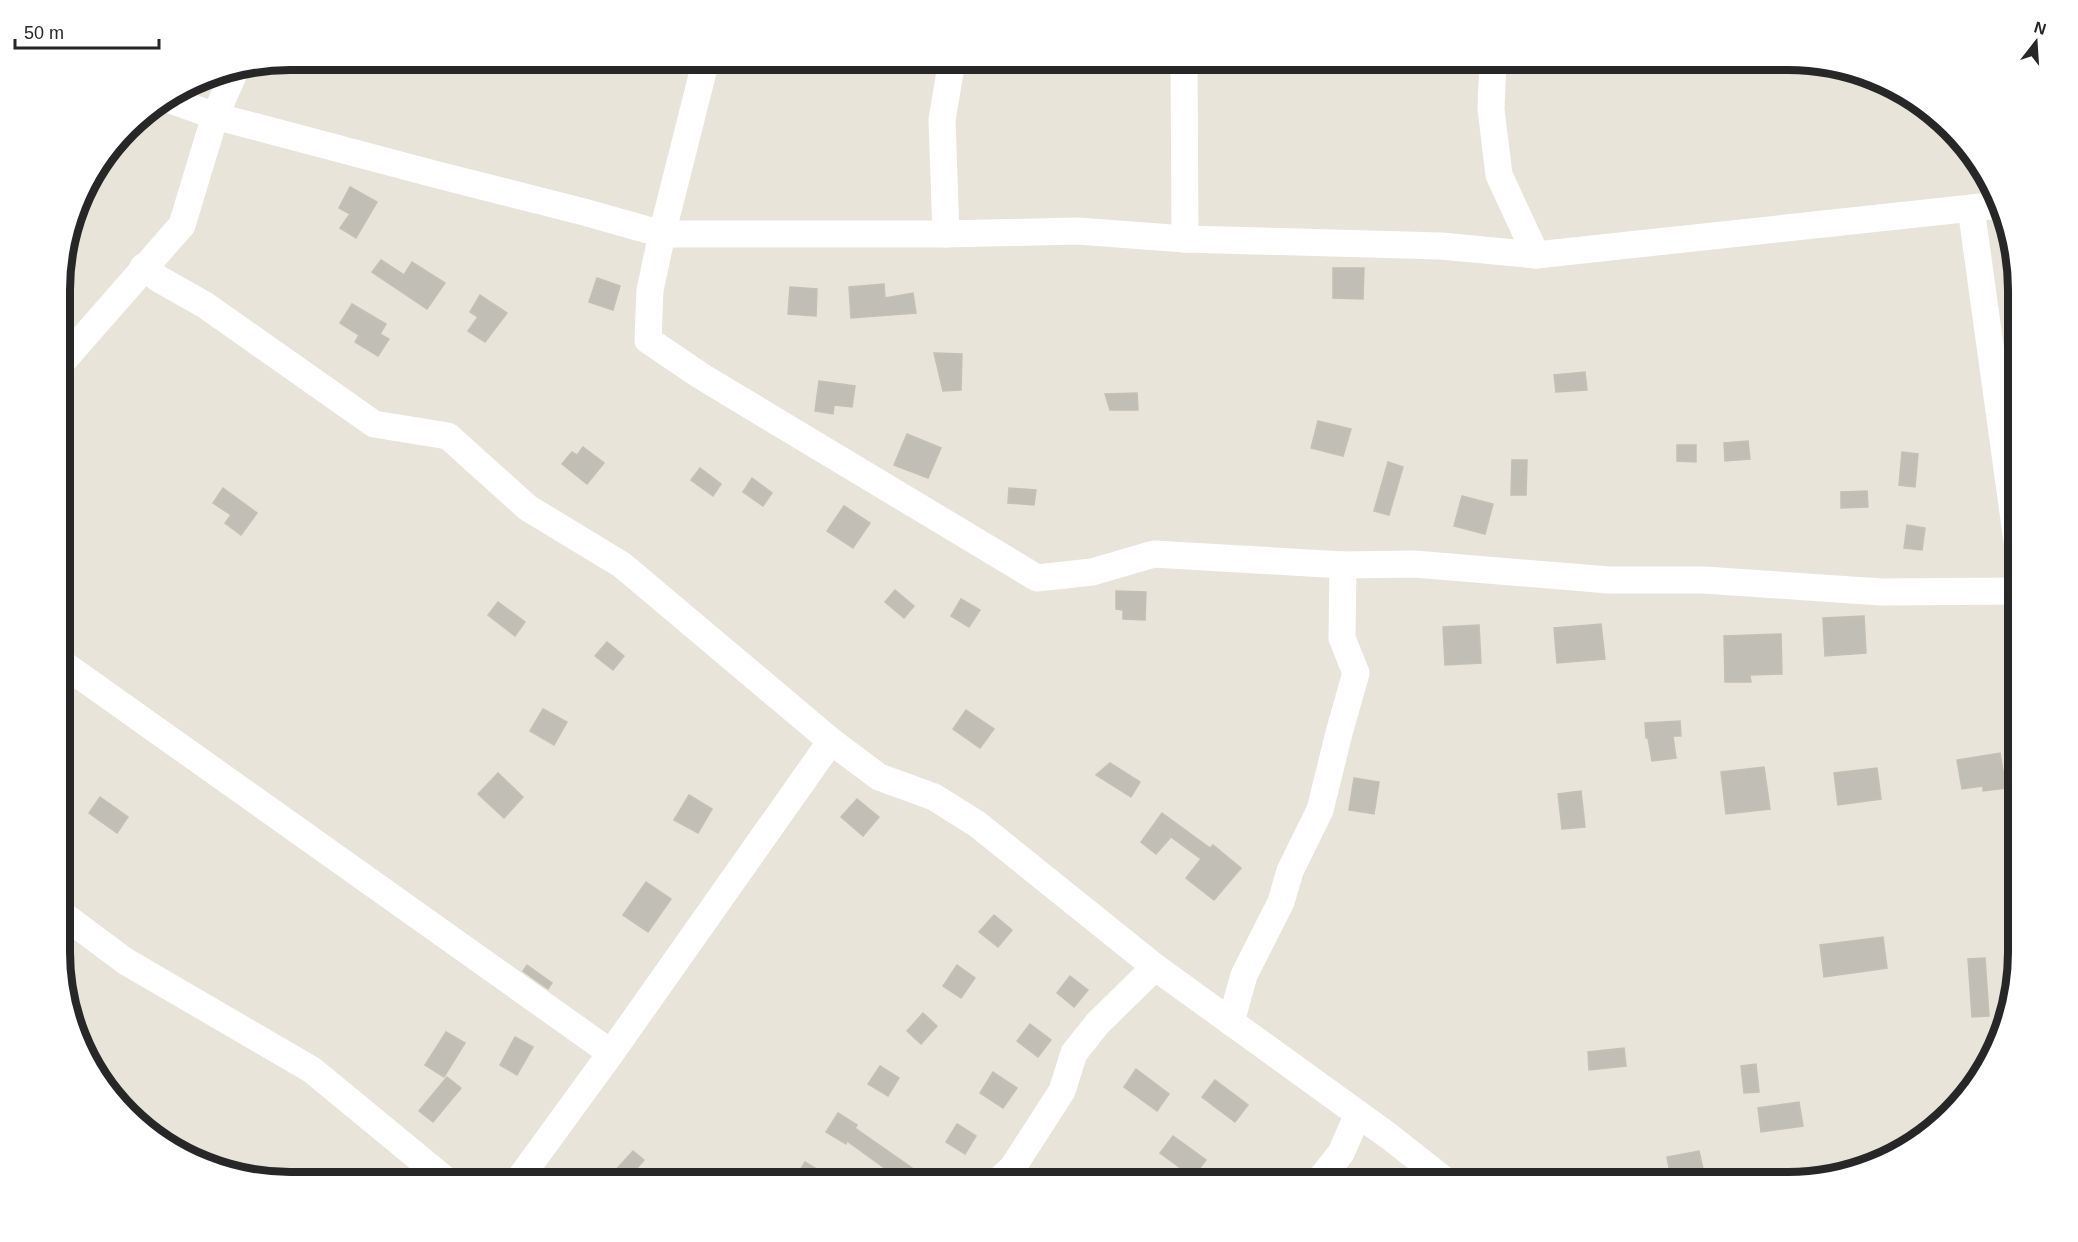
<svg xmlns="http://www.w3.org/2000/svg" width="2078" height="1242" font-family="Arial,sans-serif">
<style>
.building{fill:#c1beb6;stroke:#c4c0b4;stroke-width:1.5}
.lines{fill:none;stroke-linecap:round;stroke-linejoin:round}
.minor{stroke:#fff;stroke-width:27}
.rim{fill:none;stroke:#272727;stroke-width:8}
</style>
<rect width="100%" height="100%" fill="#e9e4da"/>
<g class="building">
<path d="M350 187 377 202 356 238 340 228 350 214 339 208Z"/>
<path d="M381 260 404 275 412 262 445 283 427 309 372 272Z"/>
<path d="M1333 268H1364L1363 299 1333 298Z"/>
<path d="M597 278 620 286 613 310 589 302Z"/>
<path d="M884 284 885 298 913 293 916 313 851 318 849 287Z"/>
<path d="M790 287 817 289 816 316 788 314Z"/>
<path d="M480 295 507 313 485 342 468 331 478 317 470 312Z"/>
<path d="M352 304 386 324 380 334 389 339 378 356 355 342 359 335 340 323Z"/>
<path d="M934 353 962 354 961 390 943 391Z"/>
<path d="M1585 372 1587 390 1556 392 1554 375Z"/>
<path d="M819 381 855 386 852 407 834 405 833 414 815 411Z"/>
<path d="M1137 393 1138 410H1110L1105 394Z"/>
<path d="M1318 421 1351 429 1343 456 1311 448Z"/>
<path d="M907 434 941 448 928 478 894 465Z"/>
<path d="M1748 441 1750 459 1725 461 1724 443Z"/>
<path d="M1677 445H1696V462L1677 461Z"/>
<path d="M583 447 604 463 587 484 562 464 572 452 577 455Z"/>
<path d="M1902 452 1918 454 1915 487 1899 485Z"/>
<path d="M1512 460H1527L1526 495H1511Z"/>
<path d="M1388 462 1403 467 1389 515 1374 511Z"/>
<path d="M700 468 721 484 713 496 691 480Z"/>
<path d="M752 478 772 493 763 506 743 492Z"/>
<path d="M223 488 257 513 241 535 225 523 231 515 213 503Z"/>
<path d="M1009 488 1036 490 1034 505 1008 503Z"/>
<path d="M1867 491 1868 507 1841 508V492Z"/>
<path d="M1462 496 1493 504 1485 534 1454 526Z"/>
<path d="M844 506 870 523 853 548 827 531Z"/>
<path d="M1907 525 1925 528 1922 550 1904 548Z"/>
<path d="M895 590 914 606 904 618 885 602Z"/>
<path d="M1116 591 1146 592 1145 620 1123 619V610L1116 609Z"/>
<path d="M961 599 980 610 969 627 951 616Z"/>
<path d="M498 602 525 622 515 636 488 615Z"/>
<path d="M1864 616 1866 653 1825 656 1823 618Z"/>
<path d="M1601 624 1605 659 1557 663 1554 628Z"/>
<path d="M1479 625 1481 663 1445 665 1443 627Z"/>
<path d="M1781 634 1782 674 1750 675 1751 682H1725L1724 636Z"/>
<path d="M607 642 624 656 613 670 595 656Z"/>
<path d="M543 709 567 722 554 745 530 731Z"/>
<path d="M966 710 994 729 980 748 953 729Z"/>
<path d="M1680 721 1681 736H1673L1676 758 1652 761 1648 738H1646L1645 723Z"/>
<path d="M2000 753 2006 788 1983 791V786L1962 789 1957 760Z"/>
<path d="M1110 763 1140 782 1131 797 1096 775Z"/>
<path d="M1764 767 1770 809 1726 814 1721 772Z"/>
<path d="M1877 768 1881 799 1838 805 1834 773Z"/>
<path d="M498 773 523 797 504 818 478 794Z"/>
<path d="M1354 778 1379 782 1374 814 1349 810Z"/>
<path d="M1581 791 1585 827 1562 829 1558 794Z"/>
<path d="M689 795 712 809 698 833 674 820Z"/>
<path d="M100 797 128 817 117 833 89 813Z"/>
<path d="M857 799 879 817 863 836 841 817Z"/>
<path d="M1162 813 1210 848 1213 845 1241 868 1214 900 1186 878 1201 859 1171 837 1156 854 1141 842Z"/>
<path d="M646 882 671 899 648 932 623 915Z"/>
<path d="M994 915 1012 930 998 947 979 932Z"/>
<path d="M1883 937 1887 968 1824 977 1820 945Z"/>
<path d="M1985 958 1989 1016 1972 1017 1968 959Z"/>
<path d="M527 965 552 983 548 989 523 971Z"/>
<path d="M957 965 975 978 961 998 943 986Z"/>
<path d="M1070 976 1088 990 1074 1007 1057 993Z"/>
<path d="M923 1013 937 1026 921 1044 907 1031Z"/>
<path d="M1030 1024 1051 1040 1038 1057 1017 1041Z"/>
<path d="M446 1032 465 1043 444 1077 425 1065Z"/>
<path d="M515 1037 533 1047 517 1075 500 1065Z"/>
<path d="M1624 1048 1626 1066 1589 1070 1588 1052Z"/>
<path d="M1756 1064 1759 1092 1744 1093 1741 1066Z"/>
<path d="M880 1066 899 1078 888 1096 868 1084Z"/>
<path d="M1136 1069 1169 1094 1157 1111 1124 1087Z"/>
<path d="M993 1072 1017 1088 1003 1108 980 1093Z"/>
<path d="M447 1077 461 1088 433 1122 419 1111Z"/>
<path d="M1215 1080 1248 1105 1235 1122 1202 1097Z"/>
<path d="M1799 1102 1803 1126 1761 1132 1758 1108Z"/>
<path d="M838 1113 857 1125 855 1128 932 1182H904L847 1141 846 1144 826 1132Z"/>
<path d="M957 1124 976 1136 965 1154 946 1142Z"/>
<path d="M1173 1136 1206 1160 1193 1177 1160 1153Z"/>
<path d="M633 1151 644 1160 625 1182 614 1172Z"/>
<path d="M1699 1151 1706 1182H1672L1667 1157Z"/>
<path d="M805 1162 837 1182H793Z"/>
</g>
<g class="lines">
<g class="minor">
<path d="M706 60 662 234 650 290 648 340 701 376 1037 578 1092 572 1154 554 1343 565 1414 564 1609 580H1704L1881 592 2017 591"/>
<path d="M1184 60 1185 239"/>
<path d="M1493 60 1491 109 1499 175 1536 255"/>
<path d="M168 99 215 116 438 175 584 212 662 234H946L1078 231 1185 239 1441 246 1536 255 2000 205"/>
<path d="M1971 208 2017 541"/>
<path d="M946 234 942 120 952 60"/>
<path d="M143 267 159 279 205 305 374 424 448 436 528 508 622 565 831 741 879 777 934 797 977 824 1155 967 1390 1137 1447 1182"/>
<path d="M62 362 182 225 215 116 235 71"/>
<path d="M62 663 611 1053"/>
<path d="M62 914 125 961 312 1070 448 1182"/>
<path d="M1231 1022 1244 975 1281 902 1290 871 1320 810 1339 733 1356 673 1342 638 1343 565"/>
<path d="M517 1182 611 1053 831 741"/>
<path d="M997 1182 1013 1167 1062 1091 1074 1053 1097 1024 1155 967"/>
<path d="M1318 1182 1341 1153 1358 1114"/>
</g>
</g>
<path d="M0 0H2078V1242H0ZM290 70H1788A220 220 0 0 1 2008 290V952A220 220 0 0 1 1788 1172H290A220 220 0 0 1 70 952V290A220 220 0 0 1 290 70Z" fill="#fff" fill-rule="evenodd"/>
<path class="rim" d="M290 70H1788A220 220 0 0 1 2008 290V952A220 220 0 0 1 1788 1172H290A220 220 0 0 1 70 952V290A220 220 0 0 1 290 70Z"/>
<g transform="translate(2036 42) rotate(17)" stroke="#ffffff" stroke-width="4.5" paint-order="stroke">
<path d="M0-4.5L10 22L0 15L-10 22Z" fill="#272727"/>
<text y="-9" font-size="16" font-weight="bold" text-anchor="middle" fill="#272727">N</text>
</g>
<path d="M15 39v9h144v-9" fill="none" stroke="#272727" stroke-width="3"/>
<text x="24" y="39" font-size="18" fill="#272727" stroke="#ffffff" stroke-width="4.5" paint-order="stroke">50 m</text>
</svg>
